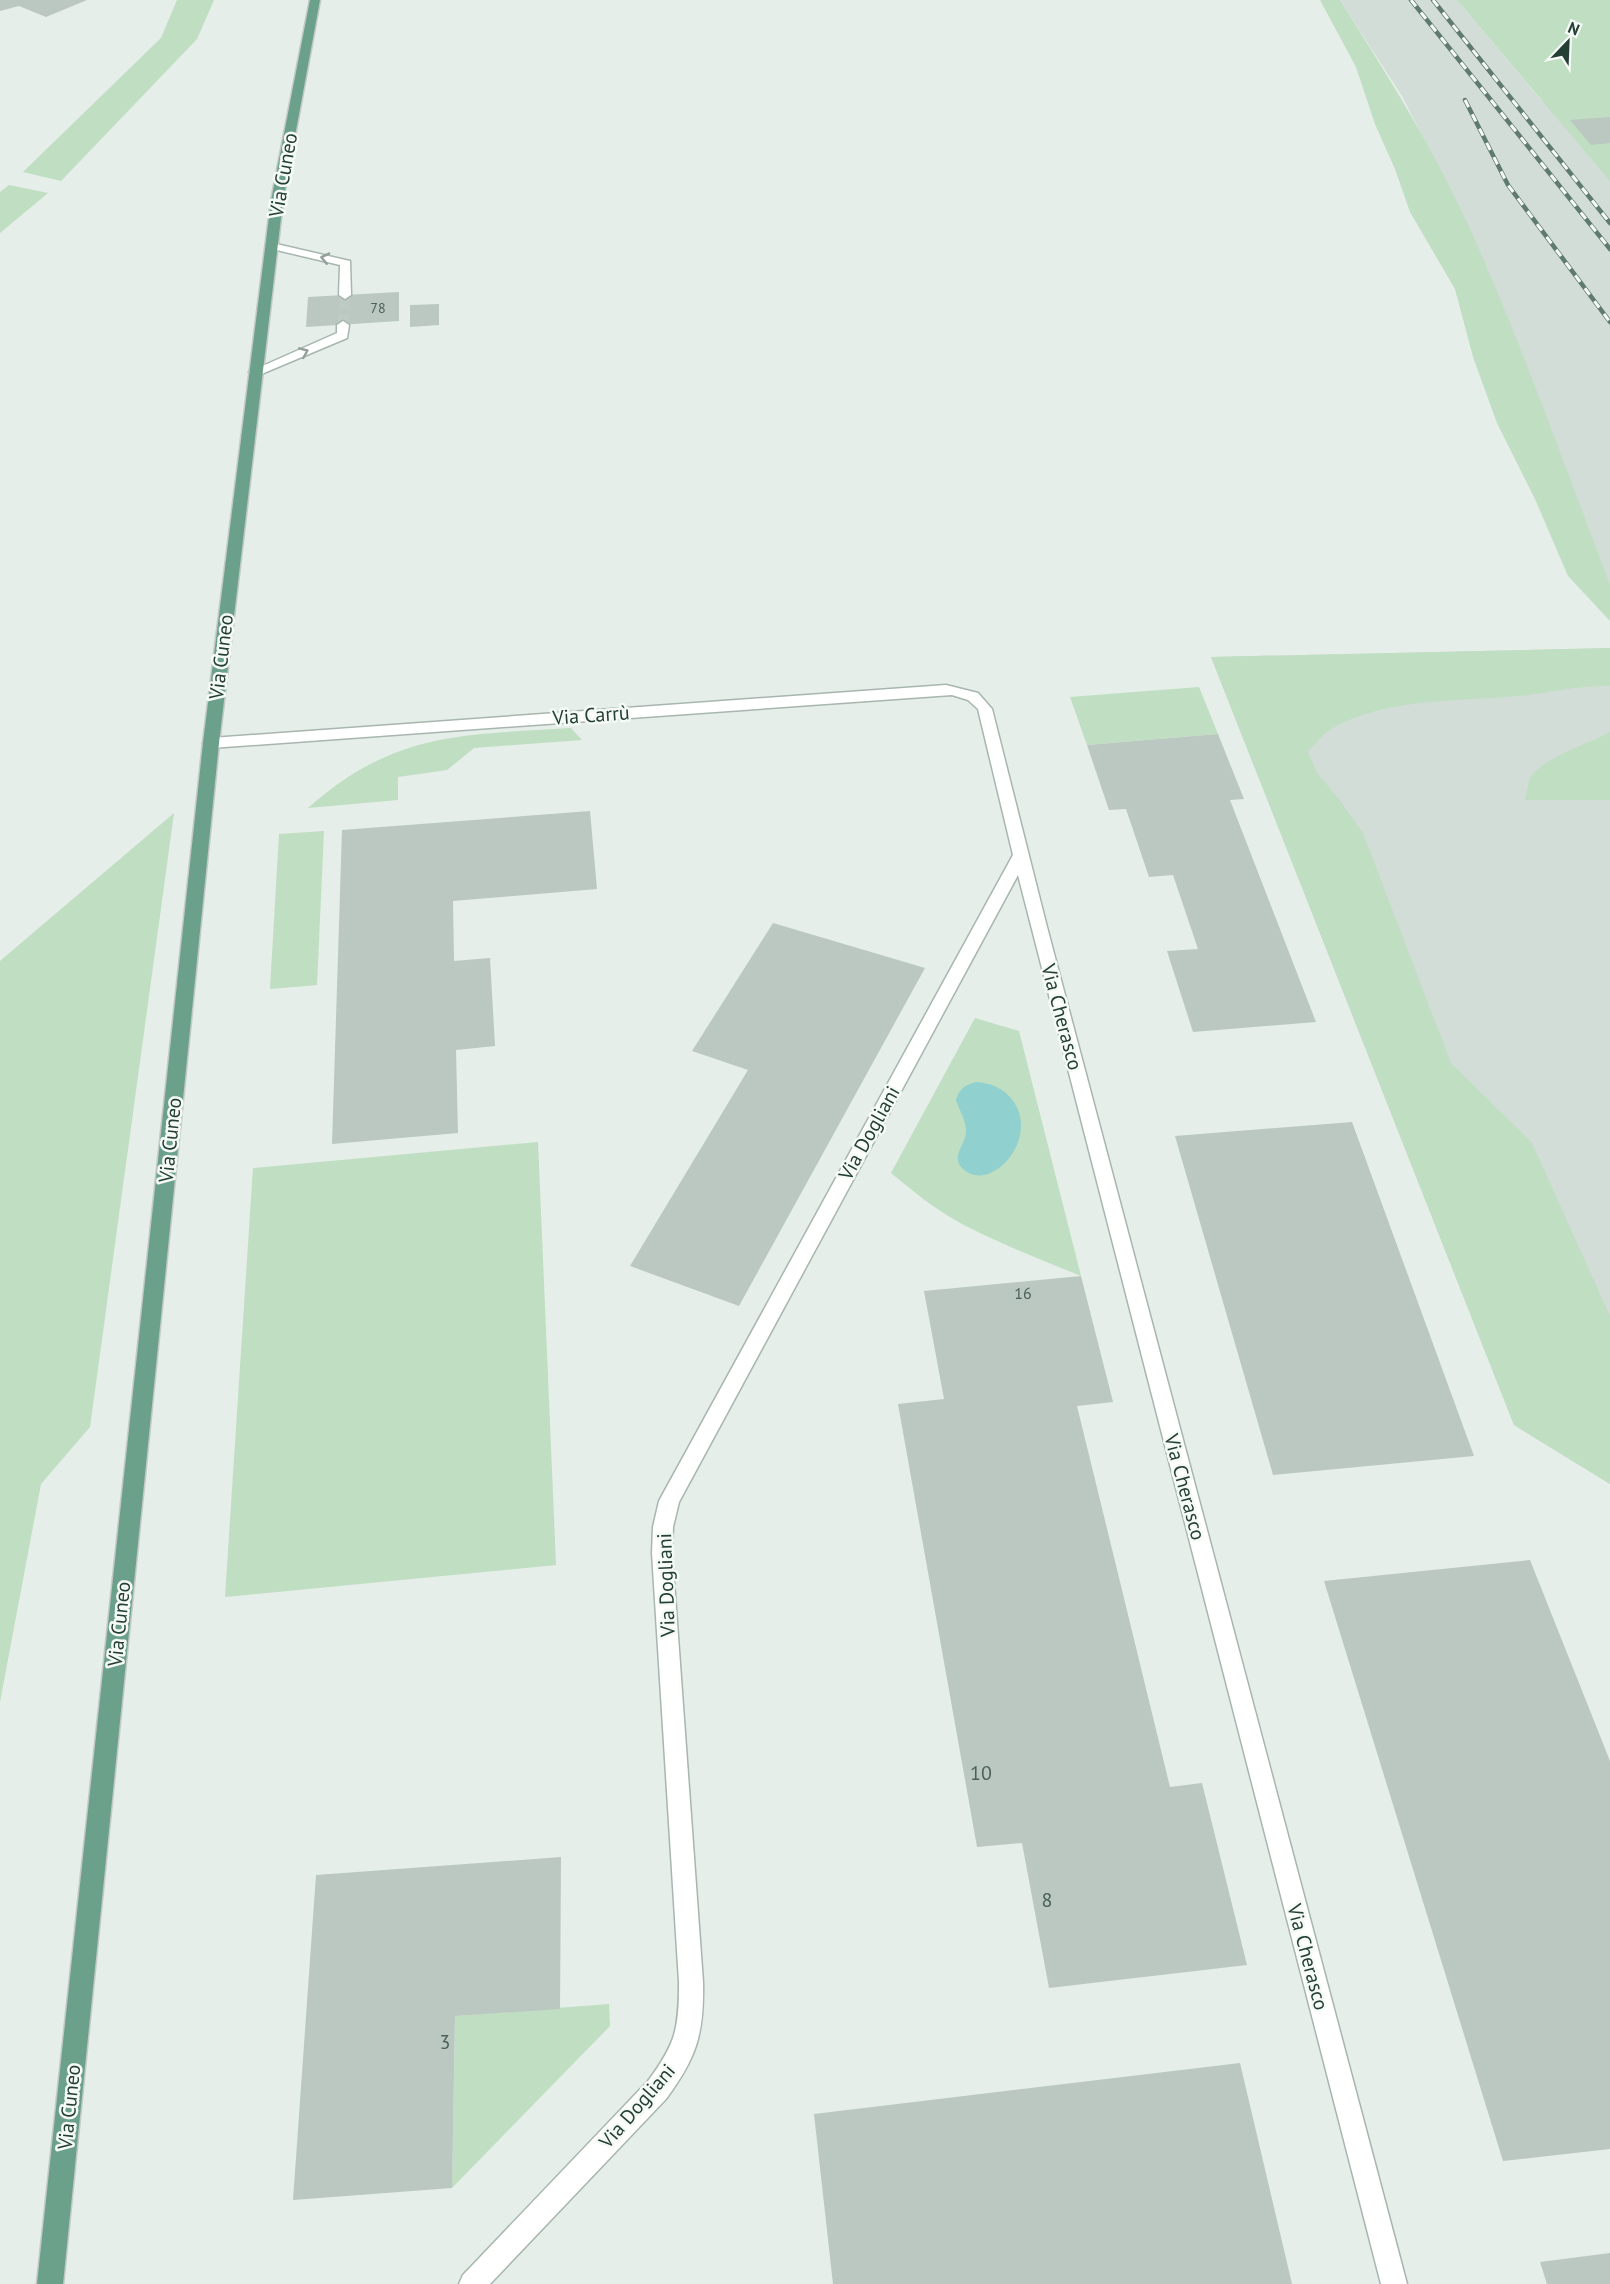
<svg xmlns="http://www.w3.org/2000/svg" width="1610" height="2284" font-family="'PT Sans',sans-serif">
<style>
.built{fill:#d3ddd7}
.green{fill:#bfdec2}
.water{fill:#90d0cf}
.building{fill:#bac8c1}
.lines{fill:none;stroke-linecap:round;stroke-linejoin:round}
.minor-tunnel{stroke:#becbc4;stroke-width:11;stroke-dasharray:11 5;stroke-linecap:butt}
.minor-casing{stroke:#a7b6ae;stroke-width:3}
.major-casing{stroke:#c2c9c6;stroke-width:3}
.minor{fill:#fff;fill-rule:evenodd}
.major{fill:#6ba18b;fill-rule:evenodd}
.rail-casing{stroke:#5f7a6f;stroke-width:4.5}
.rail{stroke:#f6faf7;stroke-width:3;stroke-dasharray:8;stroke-linecap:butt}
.oneway{stroke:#929f9a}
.labels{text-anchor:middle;stroke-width:5;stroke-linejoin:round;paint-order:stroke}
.far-number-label{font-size:14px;fill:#4a6157}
.number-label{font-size:16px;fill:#4a6157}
.street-label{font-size:20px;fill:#243f34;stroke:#f6faf7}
.near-number-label{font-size:20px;fill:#4a6157}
</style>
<rect width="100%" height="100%" fill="#e5eee8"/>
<g class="built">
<path d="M1340 0H1457L1541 100 1610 96V584L1504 310 1471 232 1402 96Z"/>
<path d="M1610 648V1484L1514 1425 1211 657Z"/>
</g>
<g class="green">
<path d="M177 0H214L197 39 61 181 23 172 161 38Z"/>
<path d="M1320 0H1340C1388 76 1435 151 1472 233 1523 348 1565 467 1610 584V621L1568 576 1535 499 1497 423 1473 357 1455 289 1410 212 1395 169 1375 124 1356 67Z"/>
<path d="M1457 0H1610V181Z"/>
<path d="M9 185 48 193 0 233V192Z"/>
<path d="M1610 648V686C1582 685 1556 691 1528 695 1466 702 1380 696 1327 732 1320 737 1313 746 1308 752L1317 773 1339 799 1363 833 1451 1063 1532 1143 1610 1316V1484L1514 1425 1211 657Z"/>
<path d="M1199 687 1218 734 1087 745 1070 697Z"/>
<path d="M571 728 582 740 474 748 447 770 398 777V800L308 808C395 731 462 735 571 728Z"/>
<path d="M1610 732V800H1525C1527 794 1527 787 1529 781 1537 759 1589 744 1610 732Z"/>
<path d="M174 813 90 1427 41 1484 0 1702V961Z"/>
<path d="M324 831 317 985 270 989 279 834Z"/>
<path d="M975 1018 1019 1031 1081 1276C1041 1260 1001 1244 962 1224 936 1210 914 1192 891 1173Z"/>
<path d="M538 1142 556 1565 225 1597 253 1168Z"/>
<path d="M609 2004 610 2026 452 2188 455 2016Z"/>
</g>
<path class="water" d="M976 1082C989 1083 999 1086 1009 1096 1045 1134 991 1197 962 1168 950 1156 967 1143 966 1130 966 1120 959 1110 956 1100 959 1089 965 1085 976 1082Z"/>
<g class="building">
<path d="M0 0H87L46 17 19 6 0 11Z"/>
<path d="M1610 117V143L1591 145 1570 120Z"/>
<path d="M399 292V321L306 327 308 297Z"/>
<path d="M439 304V325L410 327V305Z"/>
<path d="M1218 734 1244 799 1230 800 1316 1022 1193 1032 1167 951 1198 949 1173 875 1149 877 1126 809 1109 810 1087 745Z"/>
<path d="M590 811 597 889 453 901 454 961 490 958 495 1046 456 1050 458 1133 332 1144 342 830Z"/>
<path d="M773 923 925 968 739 1306 630 1266 748 1070 692 1051Z"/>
<path d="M1352 1122 1474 1456 1273 1475 1175 1136Z"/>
<path d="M1081 1276 1113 1402 1077 1406 1122 1590 1170 1787 1202 1783 1247 1965 1049 1988 1022 1843 977 1847 898 1404 944 1399 924 1291Z"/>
<path d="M1530 1560 1610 1761V2149L1503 2161 1324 1581Z"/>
<path d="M561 1857 560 2009 455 2016 452 2188 293 2200 316 1875Z"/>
<path d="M1240 2063 1292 2284H833L814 2114Z"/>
<path d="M1610 2253V2284H1547L1540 2262Z"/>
</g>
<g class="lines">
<path class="minor-tunnel" d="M343 325 345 295"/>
<g class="minor-casing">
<g id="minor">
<path d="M272 243 350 261 351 295 345 299 339 295 340 265 268 248 266 246Z"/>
<path d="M343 321 349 325 347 338 259 375H251L249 372 337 333V325Z"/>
<path d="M946 685 978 693 992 709 1047 927 1407 2284H1381L1018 875 679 1502 673 1527 672 1553 703 1982C704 2034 697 2057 666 2099L490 2284H459L463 2275 648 2081C676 2043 679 2029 679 1982L652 1553 653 1527 659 1501 1013 855 978 709 968 700 952 695 211 748 203 743 211 738Z"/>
</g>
</g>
<g class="major-casing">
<path id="major" d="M310 0H320L283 201 219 743 63 2284H37L203 743 271 201Z"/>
</g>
<use href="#minor" class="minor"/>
<use href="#major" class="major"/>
<g class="rail-casing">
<g id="rail">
<path d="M1411 0 1610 249"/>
<path d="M1433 0 1610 223"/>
<path d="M1465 100 1508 185 1610 322"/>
</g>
</g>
<use href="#rail" class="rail"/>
</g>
<defs><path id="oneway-chevron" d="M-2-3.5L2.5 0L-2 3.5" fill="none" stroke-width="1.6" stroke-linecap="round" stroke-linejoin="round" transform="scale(1.5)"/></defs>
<g class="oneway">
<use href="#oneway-chevron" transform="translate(325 258) rotate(-167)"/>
<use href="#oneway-chevron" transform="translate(304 352) rotate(-23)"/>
</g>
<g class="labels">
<g class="far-number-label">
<text x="378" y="313">78</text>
</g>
<g class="number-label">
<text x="1023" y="1299">16</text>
</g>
<g class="street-label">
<text transform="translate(283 175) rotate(-80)" y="7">Via Cuneo</text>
<text transform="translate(221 657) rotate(-83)" y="7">Via Cuneo</text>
<text transform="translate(591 715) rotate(-4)" y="7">Via Carrù</text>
<text transform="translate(1062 1017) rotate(75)" y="7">Via Cherasco</text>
<text transform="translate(869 1133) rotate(-61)" y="7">Via Dogliani</text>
<text transform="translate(170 1140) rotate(-84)" y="7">Via Cuneo</text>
<text transform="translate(1185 1487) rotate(75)" y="7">Via Cherasco</text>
<text transform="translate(666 1585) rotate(-92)" y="7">Via Dogliani</text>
<text transform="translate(119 1624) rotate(-84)" y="7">Via Cuneo</text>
<text transform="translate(1308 1957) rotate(75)" y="7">Via Cherasco</text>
<text transform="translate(637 2106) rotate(-49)" y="7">Via Dogliani</text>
<text transform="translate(69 2107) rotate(-84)" y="7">Via Cuneo</text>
</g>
<g class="near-number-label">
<text x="981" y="1780">10</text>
<text x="1047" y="1907">8</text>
<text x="445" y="2049">3</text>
</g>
</g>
<g transform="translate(1568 42) rotate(23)" stroke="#f6faf7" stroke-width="4.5" paint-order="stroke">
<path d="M0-4.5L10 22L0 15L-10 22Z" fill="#243f34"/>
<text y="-9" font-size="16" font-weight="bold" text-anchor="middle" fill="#243f34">N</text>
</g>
</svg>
